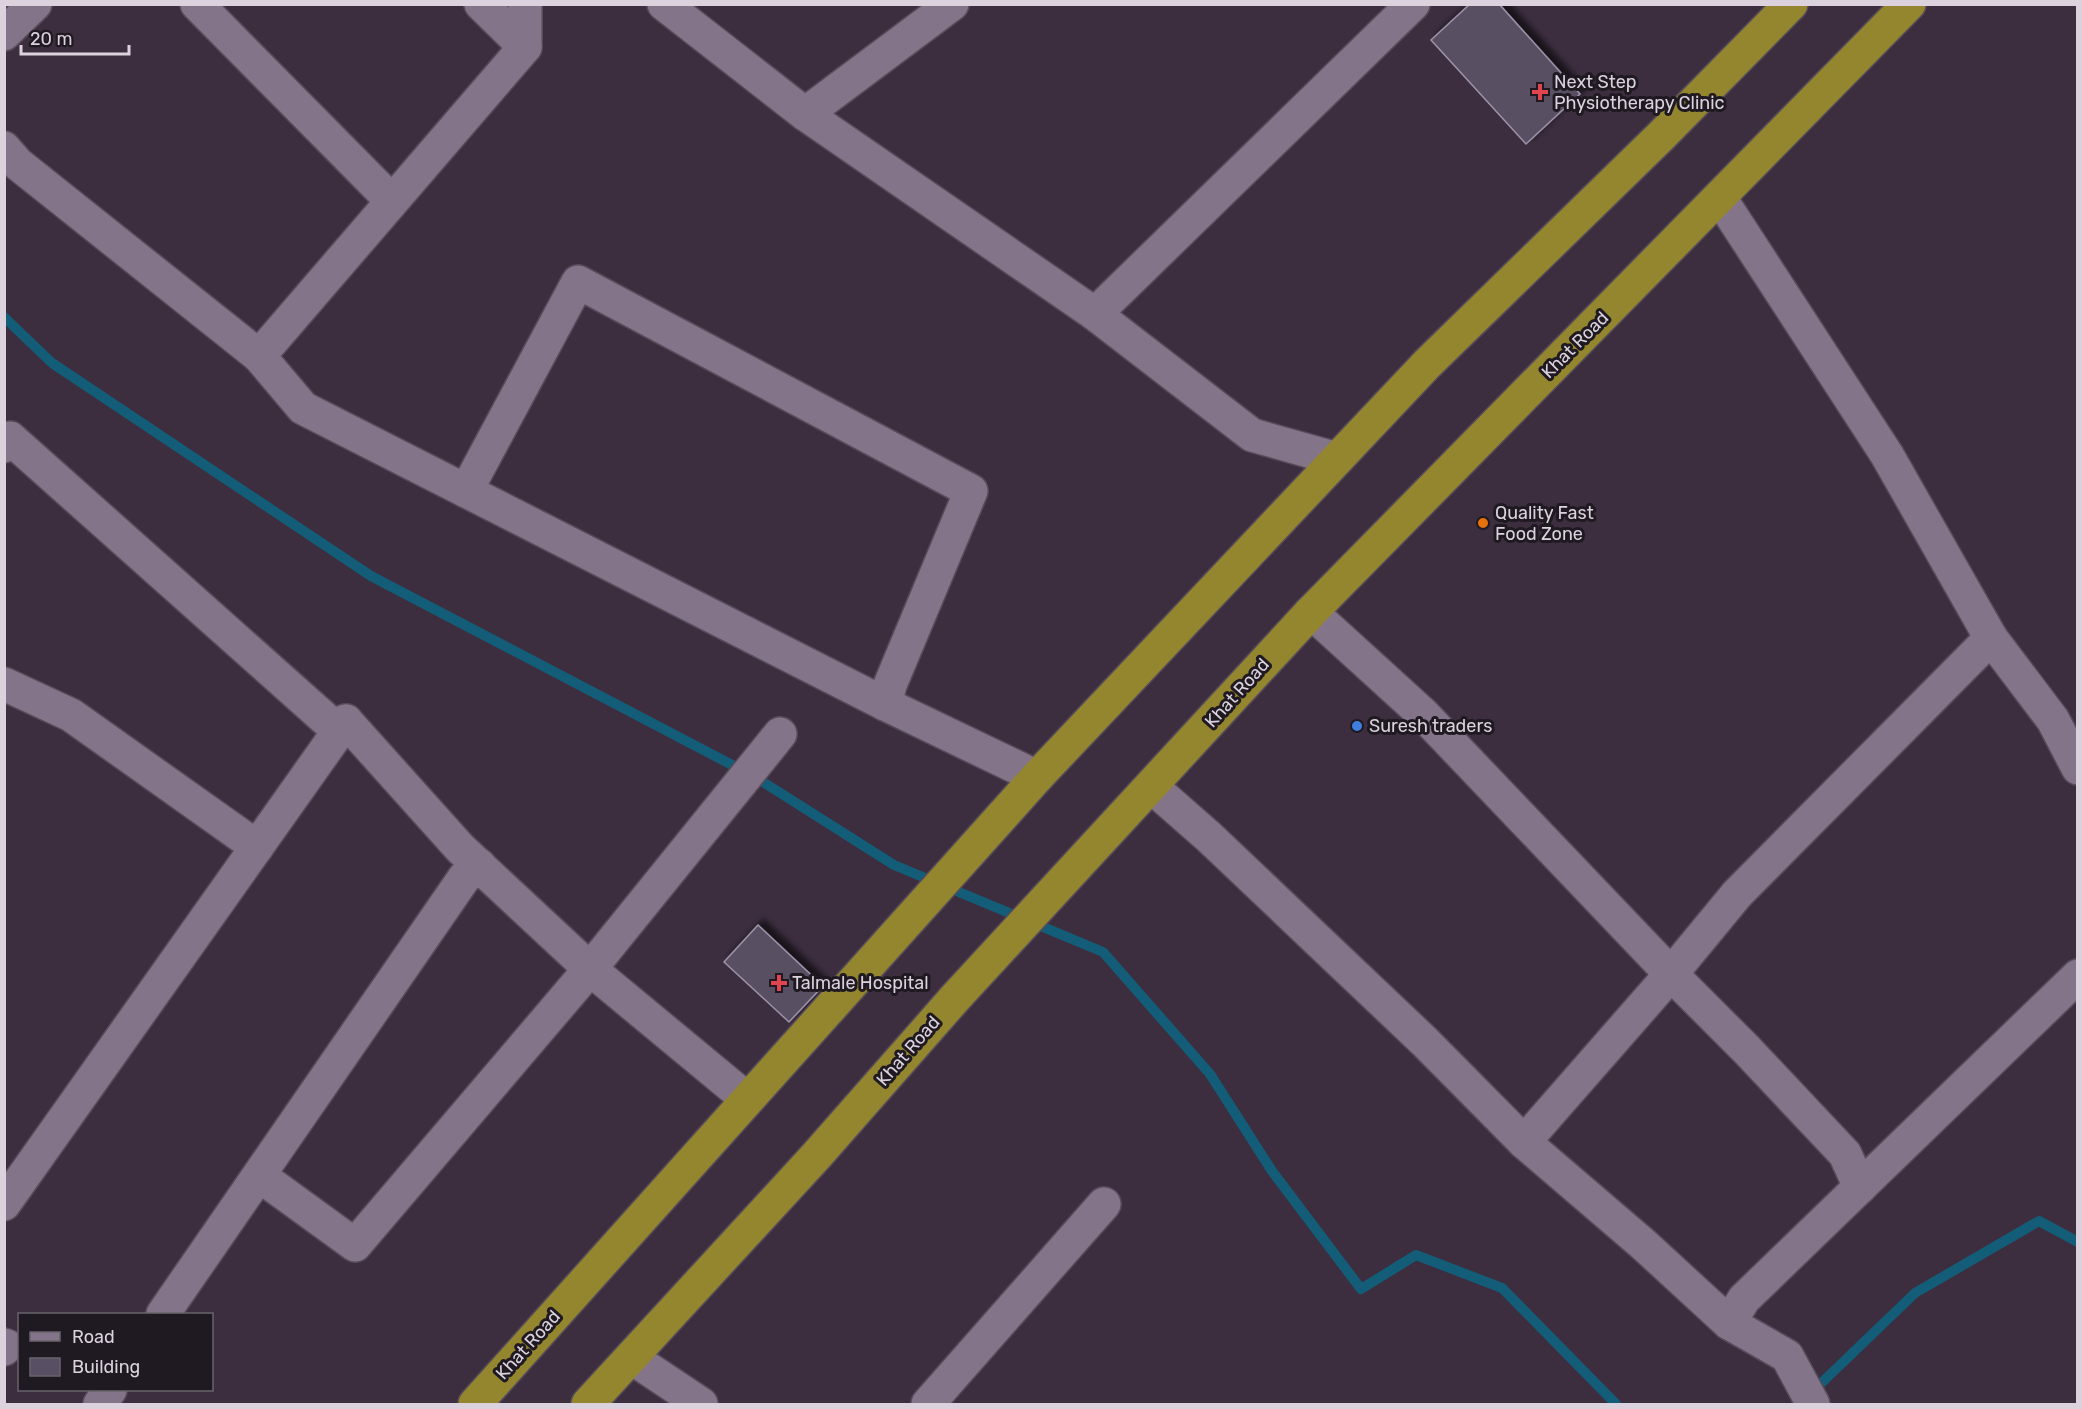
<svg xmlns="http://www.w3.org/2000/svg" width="2082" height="1409" font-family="Rubik,sans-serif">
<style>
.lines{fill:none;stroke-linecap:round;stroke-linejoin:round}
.stream{stroke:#135d78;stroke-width:10}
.building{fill:#594f64;stroke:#9e93aa;stroke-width:1.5;filter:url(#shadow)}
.minor-casing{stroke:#564b59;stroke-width:36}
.highway-casing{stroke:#564b59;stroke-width:36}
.minor{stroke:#847489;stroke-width:33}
.highway{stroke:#94862e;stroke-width:33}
.health-dot{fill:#e0444e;stroke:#1f1921;stroke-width:2}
.food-dot{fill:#e8710a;stroke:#1f1921;stroke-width:2}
.shop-dot{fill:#3f7fe0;stroke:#1f1921;stroke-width:2}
.labels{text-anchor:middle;stroke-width:6;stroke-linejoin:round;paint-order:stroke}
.poi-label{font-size:18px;fill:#dbd2dd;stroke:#1f1921;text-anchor:start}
.street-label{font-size:18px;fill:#dbd2dd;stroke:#1f1921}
</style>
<defs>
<filter id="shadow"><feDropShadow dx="5.5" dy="-5.5" stdDeviation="3" flood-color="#0009"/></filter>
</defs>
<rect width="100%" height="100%" fill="#3c2e3f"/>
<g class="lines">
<g class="stream">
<path d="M4 317 52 363 371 576 755 777 894 865 1103 952 1210 1074 1272 1171 1361 1289 1416 1255 1502 1288 1616 1404"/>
<path d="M1812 1392 1915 1293 2039 1221 2078 1242"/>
</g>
</g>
<g class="building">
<path d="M1470 4H1499L1580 94 1526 144 1431 40Z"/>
<path d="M758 925 823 986 789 1022 724 962Z"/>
</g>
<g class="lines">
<g class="minor-casing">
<g id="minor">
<path d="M197 4 392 201"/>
<path d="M481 4 525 47"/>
<path d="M525 4V47L259 356 303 408 885 704 1037 777"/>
<path d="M664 4 805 114 1095 314 1413 4"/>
<path d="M4 34 35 4"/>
<path d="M805 114 952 4"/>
<path d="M4 148 18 164 259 356"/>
<path d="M1095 314 1252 435 1337 459"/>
<path d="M4 446 10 438 332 725 346 721"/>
<path d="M466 491 578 282 971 491 890 685 885 704"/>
<path d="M1311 612 1423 714 1671 974 1747 1050 1845 1154 1860 1187"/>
<path d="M1991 638 2053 720 2078 768"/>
<path d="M4 684 71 715 257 847"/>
<path d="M1152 787 1209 837 1425 1042 1524 1142 1643 1244 1729 1323 1787 1356 1813 1404"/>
<path d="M1524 1142 1671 974 1737 894 1991 638 1887 455 1720 198"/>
<path d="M260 1176 355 1245 590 969 780 734"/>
<path d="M4 1204 346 721 460 848 590 969 747 1099"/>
<path d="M163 1314 464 878 479 865"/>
<path d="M1729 1323 1744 1299 2078 976"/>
<path d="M4 1345 7 1346 4 1349"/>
<path d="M632 1358 701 1404"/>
<path d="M100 1404 110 1390"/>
<path d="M928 1404 1104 1204"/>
</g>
</g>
<g class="highway-casing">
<g id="highway">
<path d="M475 1404 1037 777 1427 364 1661 136 1791 4"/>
<path d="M588 1404 817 1155 955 998 1311 612 1909 4"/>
</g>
</g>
<use href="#minor" class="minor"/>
<use href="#highway" class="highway"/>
</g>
<g class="health-dot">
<path d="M1537 83h6v6h6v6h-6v6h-6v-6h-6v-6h6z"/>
<path d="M776 974h6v6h6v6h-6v6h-6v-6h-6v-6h6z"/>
</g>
<circle class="food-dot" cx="1483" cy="523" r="6"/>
<circle class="shop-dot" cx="1357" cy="726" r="6"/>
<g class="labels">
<g class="poi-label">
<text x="1554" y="88">Next Step<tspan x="1554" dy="21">Physiotherapy Clinic</tspan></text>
<text x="1495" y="519">Quality Fast<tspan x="1495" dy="21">Food Zone</tspan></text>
<text x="1369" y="732">Suresh traders</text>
<text x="792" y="989">Talmale Hospital</text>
</g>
<g class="street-label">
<text transform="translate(1575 345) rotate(-45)" y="6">Khat Road</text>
<text transform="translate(1237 693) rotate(-48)" y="6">Khat Road</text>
<text transform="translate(908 1051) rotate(-49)" y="6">Khat Road</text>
<text transform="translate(528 1345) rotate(-48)" y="6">Khat Road</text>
</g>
</g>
<rect width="2082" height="1409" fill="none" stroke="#dbd2dd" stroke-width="12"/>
<rect x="18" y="1313" width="195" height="78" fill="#1f1921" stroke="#6a636c" stroke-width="1.5"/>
<rect x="30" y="1332" width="30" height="9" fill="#847489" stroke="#6a636c" stroke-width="1.5"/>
<text x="72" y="1343" font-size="18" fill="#dbd2dd">Road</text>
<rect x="30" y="1358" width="30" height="18" fill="#594f64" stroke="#6a636c" stroke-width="1.5"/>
<text x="72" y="1373" font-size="18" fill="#dbd2dd">Building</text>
<path d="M21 45v9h108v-9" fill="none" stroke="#dbd2dd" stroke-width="3"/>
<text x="30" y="45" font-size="18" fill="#dbd2dd" stroke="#1f1921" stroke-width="4.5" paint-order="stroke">20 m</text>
</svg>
